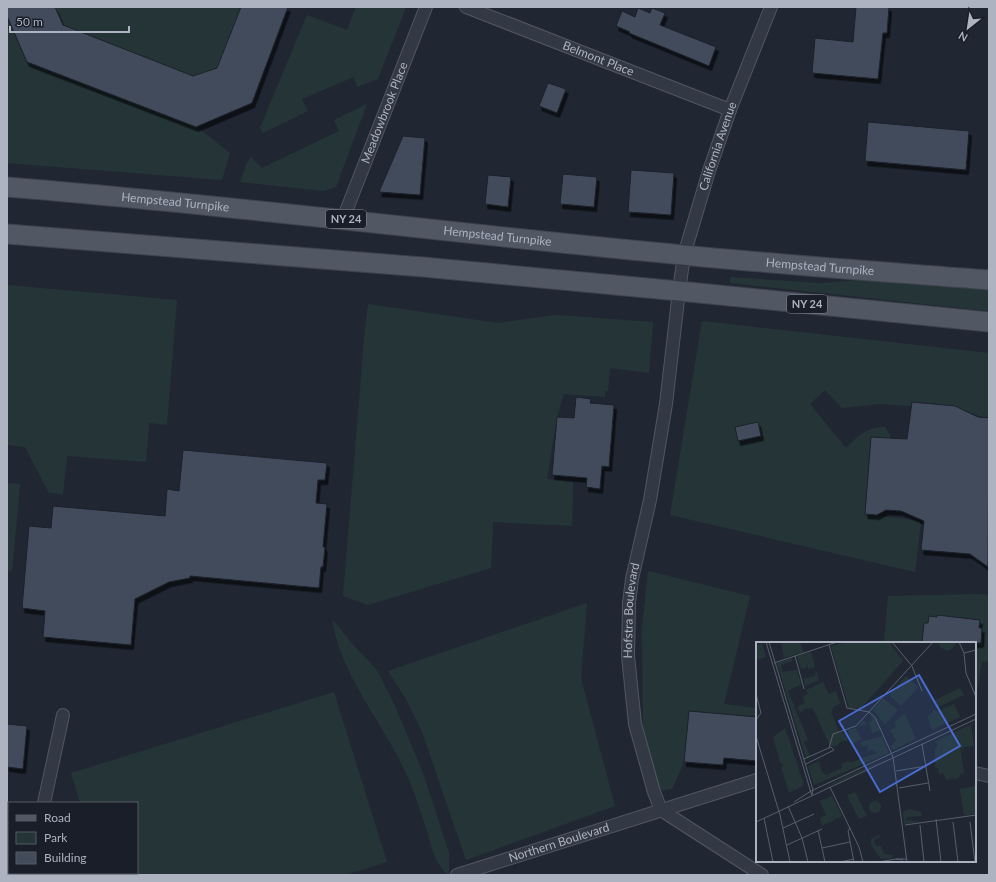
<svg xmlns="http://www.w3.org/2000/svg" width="996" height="882" font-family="Lato,sans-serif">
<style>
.green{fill:#253537}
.building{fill:#434c5b;stroke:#1b202a;filter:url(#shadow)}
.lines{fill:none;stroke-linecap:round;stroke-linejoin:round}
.minor-casing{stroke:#515662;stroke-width:14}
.primary-casing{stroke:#3d424d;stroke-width:21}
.minor{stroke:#333944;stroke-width:12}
.primary{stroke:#515864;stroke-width:19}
.labels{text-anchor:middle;stroke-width:3.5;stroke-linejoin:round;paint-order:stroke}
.shield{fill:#191e28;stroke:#818693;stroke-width:1}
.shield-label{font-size:11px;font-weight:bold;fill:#adb3c1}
.street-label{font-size:12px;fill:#adb3c1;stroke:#191e28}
.inset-road{fill:none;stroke:#585f6c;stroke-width:1}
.view{fill:#486cd1;fill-opacity:0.15;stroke:#486cd1;stroke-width:2}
.inset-edge{fill:none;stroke:#adb3c1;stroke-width:2}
</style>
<defs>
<filter id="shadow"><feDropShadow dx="2.5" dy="4.5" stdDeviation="0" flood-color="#0009"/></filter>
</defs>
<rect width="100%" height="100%" fill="#202733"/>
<g class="green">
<path d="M7 7H288L252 103 197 127 230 153 222 180 7 163Z"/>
<path d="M356 7H406L378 79 357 87 354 77 302 99 308 111 263 133 260 128 307 15 347 30Z"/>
<path d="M367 104 336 187 324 191 240 182 247 162 251 157 262 168 339 131 334 120Z"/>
<path d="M730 277 820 283 889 278 989 285V311L730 283Z"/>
<path d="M7 285 177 300 167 425 149 423 146 462 67 456 63 494 49 493 25 447 7 445Z"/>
<path d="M368 304 498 323 556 315 653 322 649 373 610 368 608 391H605V397L564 394 557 417 547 479 573 482 572 526 493 522 491 568 368 605 343 596 365 329Z"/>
<path d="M702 321 989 353V418C972 416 962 407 946 405L945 413 939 412 940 404 912 402 911 406 879 404 842 408 825 390 810 404 846 448C857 436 869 426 885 427L890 435V438L871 437 865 514 921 521 915 572 670 515Z"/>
<path d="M7 483 20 484 12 571 7 570Z"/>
<path d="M648 571 750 596 724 704 757 708V717L689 711 684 762 672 789 658 791 643 724 642 628Z"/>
<path d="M978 594 989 595V661L982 662 975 703V643H884L888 596Z"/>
<path d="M587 603 581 678 615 806 466 860 422 732 406 699 388 671Z"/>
<path d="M332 619 355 647 377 670 395 706 423 773 449 853V875H447C443 869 438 864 435 857 432 850 430 842 428 834 421 813 415 792 405 771 382 721 341 676 332 619Z"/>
<path d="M334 692 387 862 345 875H103L102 873H137V803H80L71 773Z"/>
</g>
<g class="building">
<path d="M7 7H55L63 25 193 76 217 68 241 7H288L252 103 196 127 27 62 7 16Z"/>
<path d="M856 7H889L887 33H883L878 79 812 73 815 38 853 42Z"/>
<path d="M638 8 650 13 652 8 665 13 660 25 716 47 709 66 629 33 630 32 616 26 622 11 635 17Z"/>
<path d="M548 83 566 89 557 113 539 106Z"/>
<path d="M868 122 969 131 966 170 865 161Z"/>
<path d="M403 136 425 138 420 195 379 192Z"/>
<path d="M631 170 674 173 671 215 628 212Z"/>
<path d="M563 174 597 177 594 207 560 204Z"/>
<path d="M488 175 511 177 508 207 485 204Z"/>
<path d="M576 397 591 399 590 403 614 405 609 467 602 466 600 489 586 487 587 478 552 475 557 417 574 418Z"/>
<path d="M912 402 955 406 978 417 989 418 988 567 970 554 921 550 924 521 901 511 886 510 877 515 865 514 871 437 907 439Z"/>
<path d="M758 422 761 436 738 441 735 427Z"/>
<path d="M183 450 327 463 325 480H318L316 503 327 504 323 547H325L323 567H321L319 588 190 576V578L169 582 135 599 131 645 43 637 45 611 22 608 29 526 51 528 53 506 165 516 167 489 179 491Z"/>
<path d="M937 615 980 620 979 628H982L981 643H922L924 623H928L929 616 937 617Z"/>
<path d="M689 711 757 717V761L724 758 723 765 684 762Z"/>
<path d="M7 724 27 726 23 769 7 767Z"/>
</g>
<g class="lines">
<g class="minor-casing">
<g id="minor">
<path id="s1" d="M466 7 730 110"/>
<path id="s2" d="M343 219 426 7"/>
<path d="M975 773 989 776"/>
<path d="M44 803 63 715"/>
<path d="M36 875V873"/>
<path id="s3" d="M457 875 757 780"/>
<path id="s4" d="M762 875 661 810 654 792 635 724 628 656 629 603 632 579 650 500 666 404 679 291 684 255 709 171 730 110 771 7"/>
</g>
</g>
<g class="primary-casing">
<g id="primary">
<path id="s5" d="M7 187C233 205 457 234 683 255 785 265 887 272 989 280"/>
<path d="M7 234 423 267 679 291 989 322"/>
</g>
</g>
<use href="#minor" class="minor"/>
<use href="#primary" class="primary"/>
</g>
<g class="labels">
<g class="shield">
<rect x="326" y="210" width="40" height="18" rx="3"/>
<rect x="787" y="295" width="40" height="18" rx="3"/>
</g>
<g class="shield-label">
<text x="346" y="223">NY 24</text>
<text x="807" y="308">NY 24</text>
</g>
<g class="street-label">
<text dy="4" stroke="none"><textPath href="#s1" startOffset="142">Belmont Place</textPath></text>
<text dy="4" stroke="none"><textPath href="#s2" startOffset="114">Meadowbrook Place</textPath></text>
<text dy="4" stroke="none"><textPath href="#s4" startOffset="798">California Avenue</textPath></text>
<text dy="4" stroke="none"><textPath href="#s5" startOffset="169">Hempstead Turnpike</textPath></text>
<text dy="4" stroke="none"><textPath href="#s5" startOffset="493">Hempstead Turnpike</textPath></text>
<text dy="4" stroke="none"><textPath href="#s5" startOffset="817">Hempstead Turnpike</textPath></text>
<text dy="4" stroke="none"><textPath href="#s4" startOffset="324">Hofstra Boulevard</textPath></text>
<text dy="4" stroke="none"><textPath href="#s3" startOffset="107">Northern Boulevard</textPath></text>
</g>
</g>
<g transform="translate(756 642)">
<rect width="220" height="220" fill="#202733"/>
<path d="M25 0H44L48 10 28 16ZM133 0 147 19 105 66H93L75 4 89 1ZM182 0H201L198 5 192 9 185 6ZM6 1 10 15 0 18V4ZM55 10 59 25 52 27 51 22 50 26 45 27 41 14ZM36 16V19L25 23 26 30 41 28 45 42 32 49 52 98 48 100 54 114 50 116 21 21ZM60 28 63 38 49 44 48 37 59 34ZM150 34 163 45 145 64 133 53ZM67 40 73 52 80 49 84 62 78 64 75 70 83 89 89 92 92 99H86L79 105 74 104 57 66 48 67 44 71 41 65 49 61 47 55 52 52 50 48ZM204 46 208 53 180 66 177 59ZM127 56 142 68 129 83 117 68ZM198 62 204 75 176 88 171 74 177 70 176 67 181 69ZM114 71 119 76 126 88 116 91 113 81 101 86 108 78 110 81 116 79ZM147 72H149L160 97 137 108 135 104 140 98 134 88 140 85 138 81ZM220 80 215 84 218 104 208 105 207 109 204 104 208 131 204 132 203 136 190 138 187 131 183 132 182 126H179V107L182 103 178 100ZM29 86 48 143 33 151 25 125 28 124 24 120 17 95ZM100 86 105 97 96 103 92 88ZM126 94 133 111 58 143 52 124 63 119 65 129 70 133 86 126V122L92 119 94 121 120 111 116 107 112 110 111 103 106 105 104 100ZM133 116 120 123 60 150 90 134ZM220 144V172L208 173 204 147ZM99 150 111 174 103 177 91 153ZM76 154 86 174 66 184 64 176 70 173 64 159ZM113 165a6 6 0 1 1 12 0a6 6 0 1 1-12 0ZM153 167 165 170 166 174 151 175 150 178 166 180 148 182 147 170ZM123 193 125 197 124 195 118 198 120 204H125L128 212 136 213V216L125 217 115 203V197Z" fill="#253537"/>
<path class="inset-road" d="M10 0 56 154M13 0 57 148 56 153M136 0 156 24 166 49M203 0 208 11 210 31 220 55M73 3 91 66 113 70 119 75 137 115 151 220M208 11 220 8M39 14 48 47M18 21 81 0M0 52 5 71 0 78M0 94 24 173 34 220M166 102 174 149M73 106 77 92 100 84 177 0M48 117 75 105 78 108 50 122M140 129 170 124M74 145 103 205 107 220M143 146 172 141M38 160 55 149 220 72M32 164 46 196 52 220M8 176 17 220M180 177 185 220M0 180 220 77M197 180 202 220M214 180 219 220M149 183 220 173M164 183 168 220M27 186 58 172M94 186 92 189 98 220M62 188 69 220M31 203 66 187M66 206 94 200M147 218 140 217H151M84 220 98 217M122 220 140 217"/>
<path class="view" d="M163 33 204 104 124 150 83 79Z"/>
<rect width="220" height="220" class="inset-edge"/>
</g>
<rect width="996" height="882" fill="none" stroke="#adb3c1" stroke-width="16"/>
<rect x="8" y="802" width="130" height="72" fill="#191e28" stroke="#545a65"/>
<rect x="16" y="815" width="20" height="6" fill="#515864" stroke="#545a65"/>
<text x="44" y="822" font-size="12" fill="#adb3c1">Road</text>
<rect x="16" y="832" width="20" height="12" fill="#253537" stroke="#545a65"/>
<text x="44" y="842" font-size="12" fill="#adb3c1">Park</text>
<rect x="16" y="852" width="20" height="12" fill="#434c5b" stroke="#545a65"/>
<text x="44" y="862" font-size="12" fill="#adb3c1">Building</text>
<g transform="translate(968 28) rotate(210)" stroke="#191e28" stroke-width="3" paint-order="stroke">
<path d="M0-3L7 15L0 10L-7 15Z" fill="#adb3c1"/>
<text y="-6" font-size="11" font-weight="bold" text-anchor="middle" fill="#adb3c1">N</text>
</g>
<path d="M10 26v6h119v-6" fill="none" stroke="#adb3c1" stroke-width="2"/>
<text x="16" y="26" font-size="12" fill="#adb3c1" stroke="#191e28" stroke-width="3" paint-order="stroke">50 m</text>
</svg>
